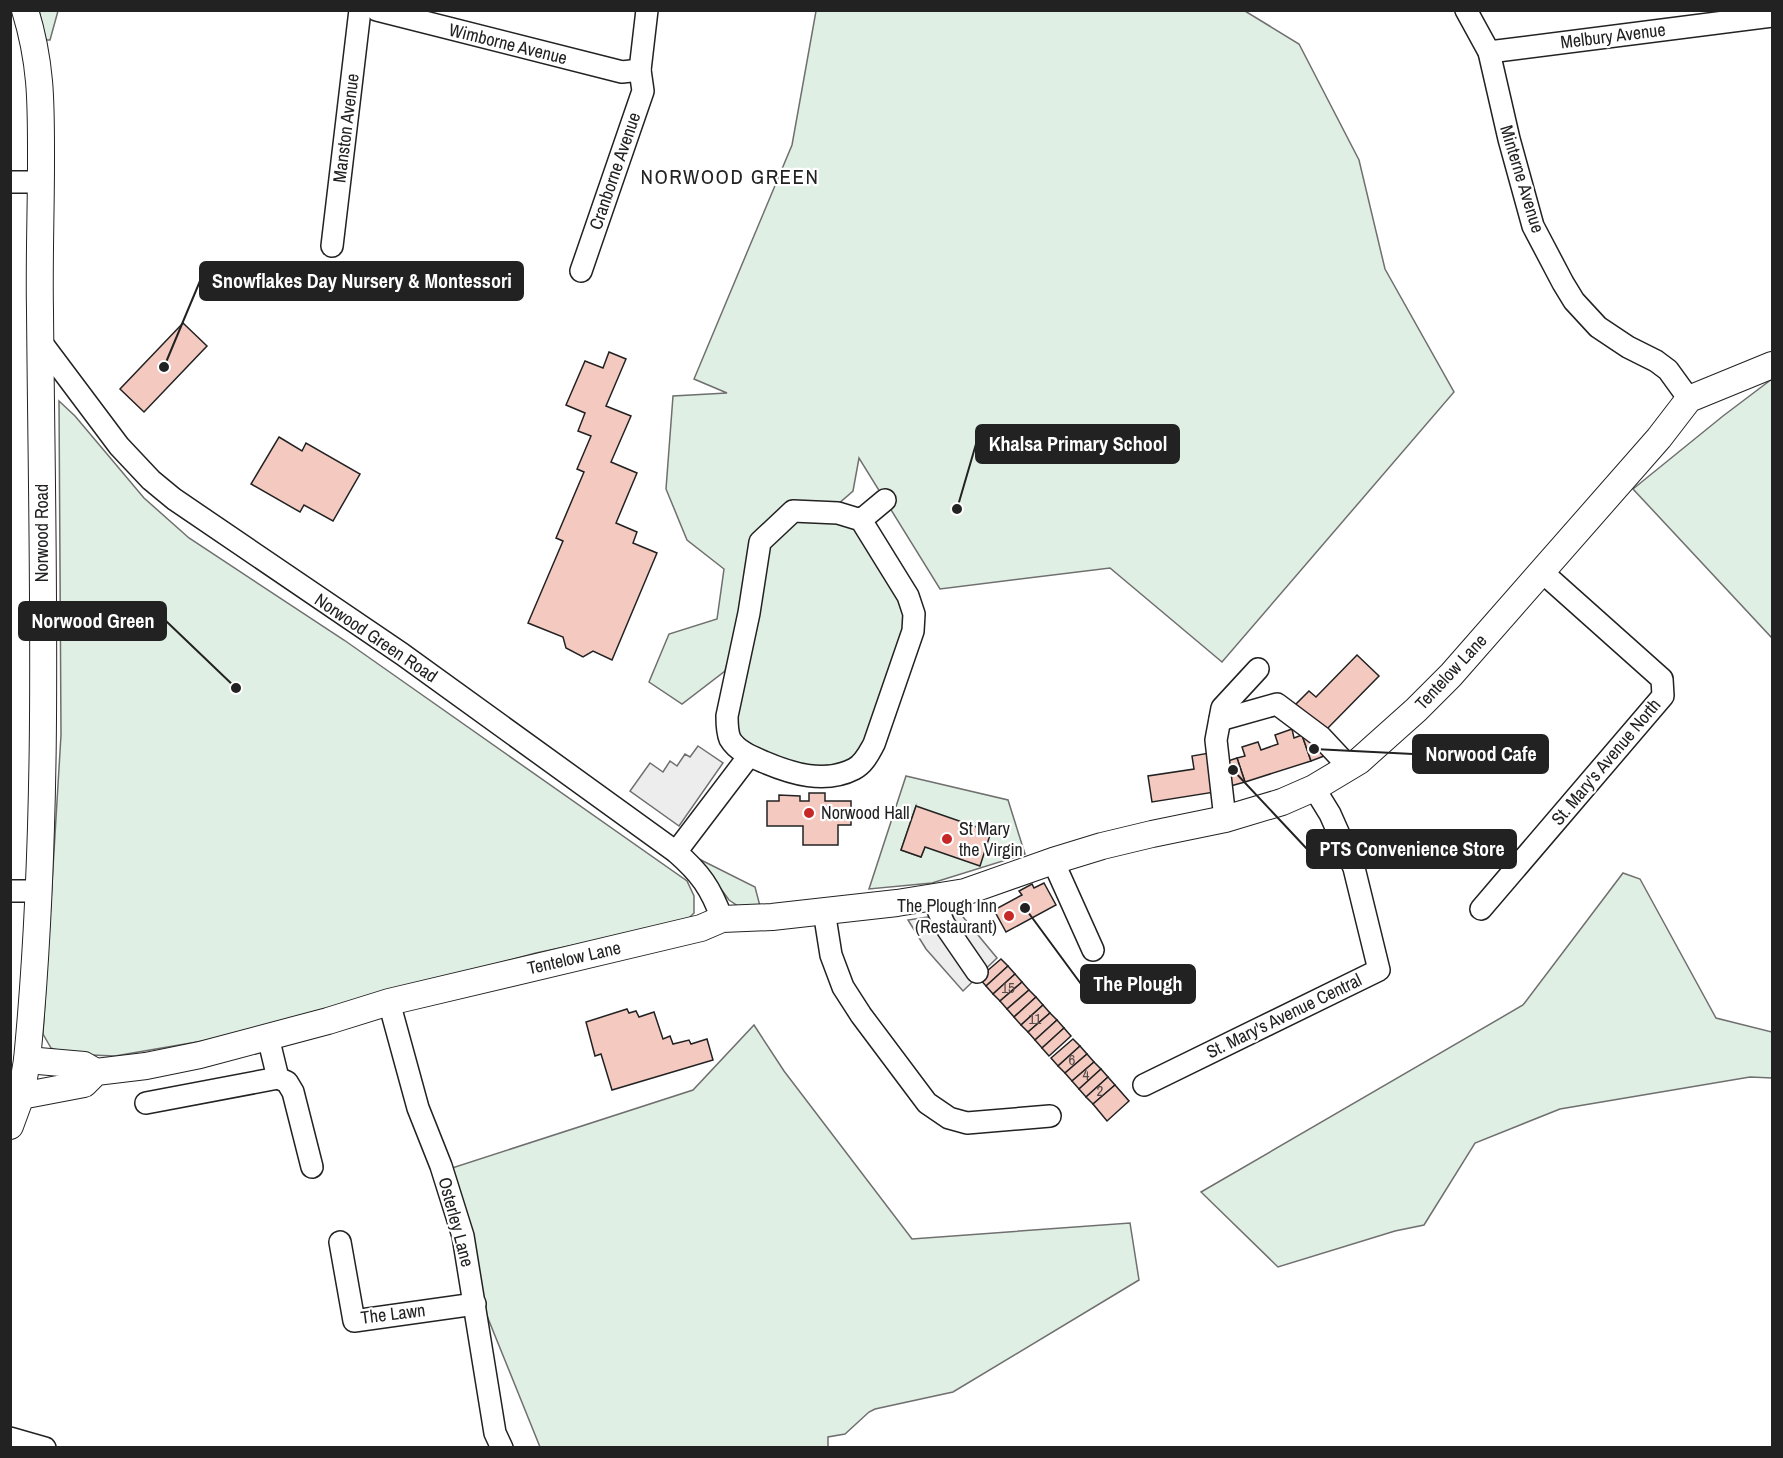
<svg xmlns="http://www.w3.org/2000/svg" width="1783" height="1458" font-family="'Archivo Narrow',sans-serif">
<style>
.green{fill:#e0efe3;stroke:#6f6f6f;stroke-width:1.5;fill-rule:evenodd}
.parking{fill:#ededed;stroke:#6f6f6f;stroke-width:1.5}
.building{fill:#f3c9c0;stroke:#222;stroke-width:1.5}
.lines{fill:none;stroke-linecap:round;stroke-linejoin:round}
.minor-casing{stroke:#222;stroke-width:24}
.major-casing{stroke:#222;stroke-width:28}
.minor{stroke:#fff;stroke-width:21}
.major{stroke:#fff;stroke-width:26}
.poi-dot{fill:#c62828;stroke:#fff;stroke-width:2}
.labels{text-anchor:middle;stroke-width:4.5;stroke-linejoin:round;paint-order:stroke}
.number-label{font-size:15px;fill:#564c4a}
.street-label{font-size:18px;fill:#222;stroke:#fff}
.poi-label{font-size:18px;fill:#222;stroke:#fff;text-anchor:start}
.quarter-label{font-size:21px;letter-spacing:1.5px;fill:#222;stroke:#fff}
.leader{fill:none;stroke:#222;stroke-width:2}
.callout-dot{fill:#222;stroke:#fff;stroke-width:2}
.callout{fill:#222;stroke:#222;stroke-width:2}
.callout-label{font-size:20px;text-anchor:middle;font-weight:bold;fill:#fff}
</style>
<rect width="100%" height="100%" fill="#fff"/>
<g class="green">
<path d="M39 11H58L50 40H46Z"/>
<path d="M816 11H1245L1299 44 1359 160 1385 269 1454 392 1222 662 1110 568 940 589 859 458 853 491 829 512 861 520 914 614 867 758 810 776 730 738 754 572 725 671 682 704 649 682 669 634 717 619 724 569 687 540 666 489 673 396 727 393 694 379 792 145Z"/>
<path d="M1772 379V638L1633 489 1723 416Z"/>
<path d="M59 401 75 416 144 498 189 538 344 640 687 881 694 896V913L685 922 536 953 220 1038 115 1056 67 1054 51 1048 43 1034 61 735Z"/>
<path d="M906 776 1008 800 1025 854 932 883 869 889ZM916 806 925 847 921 857 901 850Z"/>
<path d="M699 859 755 887 760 906H738L729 900Z"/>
<path d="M1623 873 1640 879 1716 1018 1772 1032V1078L1750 1077 1560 1109 1475 1143 1424 1225 1395 1231 1278 1267 1201 1192 1523 1005Z"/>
<path d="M754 1025 784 1071 912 1239 1130 1223 1139 1280 953 1392 875 1409 869 1412 845 1434 828 1437V1447H540L483 1306 449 1169 693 1090Z"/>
</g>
<g class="parking">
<path d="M698 746 723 763 679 826 630 791 650 763 663 772 670 761 677 766 685 754 690 757Z"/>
<path d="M959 912 997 958 963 991 926 949 908 920Z"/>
</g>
<g class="building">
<path d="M183 323 207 346 144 412 120 389Z"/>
<path d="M609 352 626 359 606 406 631 416 611 462 637 473 616 523 637 532 633 543 657 553 612 660 593 651 583 657 566 648 563 637 528 623 563 541 556 538 584 472 577 469 591 436 578 431 585 413 566 405 585 361 603 368Z"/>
<path d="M279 437 302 451 306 443 360 474 333 521 304 505 300 512 251 484Z"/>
<path d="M1357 655 1379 676 1324 732 1295 705 1309 691 1316 697Z"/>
<path d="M1292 729 1294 738 1302 735 1311 761 1245 782 1237 758 1245 756 1242 747 1258 742 1261 750 1278 744 1275 735Z"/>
<path d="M1302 735 1318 741 1324 756 1311 761Z"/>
<path d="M1209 753 1215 792 1152 802 1148 776 1194 769 1192 756Z"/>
<path d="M1237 758 1245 782 1227 787 1225 762Z"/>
<path d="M809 793H825V801H851V825H838V845H803V826H767V801H779V795L800 796V801H809Z"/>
<path d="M916 806 991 832 980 866 925 847 921 857 901 850Z"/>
<path d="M1044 883 1056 905 1006 932 994 910 1022 895 1019 891 1032 884 1034 888Z"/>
<path d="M1001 959 1008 966 986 986 979 978Z"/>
<path d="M1008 966 1015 974 993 994 986 986Z"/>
<path d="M1015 974 1022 982 1000 1001 993 994Z"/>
<path d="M1022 982 1029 990 1007 1009 1000 1001Z"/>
<path d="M1029 990 1036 997 1014 1017 1007 1009Z"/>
<path d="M1036 997 1043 1005 1021 1025 1014 1017Z"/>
<path d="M1043 1005 1050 1013 1028 1032 1021 1025Z"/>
<path d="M627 1009 629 1013 636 1011 639 1017 654 1012 663 1039 670 1036 673 1044 689 1040 691 1044 707 1039 713 1060 612 1090 601 1054 595 1056 586 1022Z"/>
<path d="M1050 1013 1057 1020 1035 1040 1028 1032Z"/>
<path d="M1057 1020 1064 1028 1042 1048 1035 1040Z"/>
<path d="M1064 1028 1071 1036 1049 1056 1042 1048Z"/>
<path d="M1073 1039 1080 1046 1058 1066 1051 1058Z"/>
<path d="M1080 1046 1087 1054 1065 1073 1058 1066Z"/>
<path d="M1087 1054 1094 1062 1072 1081 1065 1073Z"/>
<path d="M1094 1062 1101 1069 1079 1089 1072 1081Z"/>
<path d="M1101 1069 1108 1077 1086 1097 1079 1089Z"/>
<path d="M1108 1077 1115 1085 1093 1104 1086 1097Z"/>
<path d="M1115 1085 1129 1101 1107 1121 1093 1104Z"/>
</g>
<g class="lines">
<g class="minor-casing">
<g id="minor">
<path d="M377 10 622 72 640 70"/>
<path d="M1466 10 1489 52 1509 139 1533 226 1563 283 1574 301 1598 327 1628 347 1656 361 1668 370 1689 399"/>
<path d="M1489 52 1772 16"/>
<path d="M10 182H41"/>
<path d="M332 246 360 10"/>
<path d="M581 271 643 91 640 70 647 10"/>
<path d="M41 342 119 446 151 480 174 499 402 654 676 852C700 873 711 888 722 919"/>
<path d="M861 520 838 513 793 511 760 542 749 613 727 716C727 723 727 732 730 739 737 751 752 757 764 762 792 774 825 784 854 769 864 764 869 753 874 744L913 631 914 614 908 596 861 520 885 500"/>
<path d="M1220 720 1277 704 1321 737 1349 767"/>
<path d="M1225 819 1216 740 1222 708 1258 669"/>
<path d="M676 852 749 756"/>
<path d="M1053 861 1093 950"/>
<path d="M10 891H38"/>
<path d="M933 898 944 924 977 972"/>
<path d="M1481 909 1663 696 1662 679 1541 571"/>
<path d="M824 911 831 955 843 987 861 1015 927 1103 949 1118 967 1123 1050 1116"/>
<path d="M389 1002 418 1108 441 1166 463 1236 495 1433 502 1448"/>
<path d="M278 1078 287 1082 293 1092 312 1167"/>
<path d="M1144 1085 1379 970 1354 868 1330 814 1314 788"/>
<path d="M146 1103 278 1078 268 1037"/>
<path d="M340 1242 354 1321 475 1304"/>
<path d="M10 1438 45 1448"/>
</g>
</g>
<g class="major-casing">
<g id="major">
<path d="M27 1060 84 1065 96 1072"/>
<path d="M21 1096 84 1084 96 1072 146 1066 200 1055 328 1021 389 1002 701 928 722 919 772 917 897 903 965 892 1053 861 1102 846 1152 834 1225 819 1282 802 1314 788 1359 761 1416 710 1451 675 1659 438 1689 399 1772 365"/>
<path d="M10 1126 21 1096 27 1060C51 811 42 560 40 310 39 261 41 211 41 162 41 106 42 65 25 10"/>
</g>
</g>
<use href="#minor" class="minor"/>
<use href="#major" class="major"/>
</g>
<g class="poi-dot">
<circle cx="809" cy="813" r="6"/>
<circle cx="947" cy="839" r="6"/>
<circle cx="1009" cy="916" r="6"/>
</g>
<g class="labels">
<g class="number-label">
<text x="1008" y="993">15</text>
<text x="1035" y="1024">11</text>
<text x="1072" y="1065">6</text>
<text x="1086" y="1080">4</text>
<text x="1100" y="1096">2</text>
</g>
<g class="street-label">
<text transform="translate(1613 36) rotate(-7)" y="6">Melbury Avenue</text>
<text transform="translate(508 44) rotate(14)" y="6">Wimborne Avenue</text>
<text transform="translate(346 128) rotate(-83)" y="6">Manston Avenue</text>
<text transform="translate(615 171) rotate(-71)" y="6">Cranborne Avenue</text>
<text transform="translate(1522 179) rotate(73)" y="6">Minterne Avenue</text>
<text transform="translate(42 533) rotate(-90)" y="6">Norwood Road</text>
<text transform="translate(376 638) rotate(34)" y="6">Norwood Green Road</text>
<text transform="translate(1451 672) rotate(-47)" y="6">Tentelow Lane</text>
<text transform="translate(1606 762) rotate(-50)" y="6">St. Mary's Avenue North</text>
<text transform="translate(574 958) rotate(-13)" y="6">Tentelow Lane</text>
<text transform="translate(1284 1016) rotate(-26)" y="6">St. Mary's Avenue Central</text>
<text transform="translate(456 1222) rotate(75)" y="6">Osterley Lane</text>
<text transform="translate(393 1314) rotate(-7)" y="6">The Lawn</text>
</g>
<g class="poi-label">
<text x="821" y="819">Norwood Hall</text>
<text x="959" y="835">St Mary<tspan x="959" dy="21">the Virgin</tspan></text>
<text x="997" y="912" text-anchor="end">The Plough Inn<tspan x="997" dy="21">(Restaurant)</tspan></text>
</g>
<g class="quarter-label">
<text x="730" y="184">NORWOOD GREEN</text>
</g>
</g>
<path class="leader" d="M164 367L200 281M957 509L976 444M236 688L166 621M1314 749L1413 754M1233 770L1307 849M1025 908L1081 984"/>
<g class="callout-dot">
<circle cx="164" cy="367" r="6"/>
<circle cx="957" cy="509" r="6"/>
<circle cx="236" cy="688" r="6"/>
<circle cx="1314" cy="749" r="6"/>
<circle cx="1233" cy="770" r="6"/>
<circle cx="1025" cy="908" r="6"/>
</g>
<g class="callout">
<rect x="200" y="262" width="323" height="38" rx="6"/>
<rect x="976" y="425" width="203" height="38" rx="6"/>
<rect x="19" y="602" width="147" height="38" rx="6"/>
<rect x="1413" y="735" width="135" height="38" rx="6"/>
<rect x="1307" y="830" width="209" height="38" rx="6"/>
<rect x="1081" y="965" width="114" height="38" rx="6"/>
</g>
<g class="callout-label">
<text x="362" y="288">Snowflakes Day Nursery &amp; Montessori</text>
<text x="1078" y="451">Khalsa Primary School</text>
<text x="93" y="628">Norwood Green</text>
<text x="1481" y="761">Norwood Cafe</text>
<text x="1412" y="856">PTS Convenience Store</text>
<text x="1138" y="991">The Plough</text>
</g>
<rect width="1783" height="1458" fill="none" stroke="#222222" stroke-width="24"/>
</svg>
